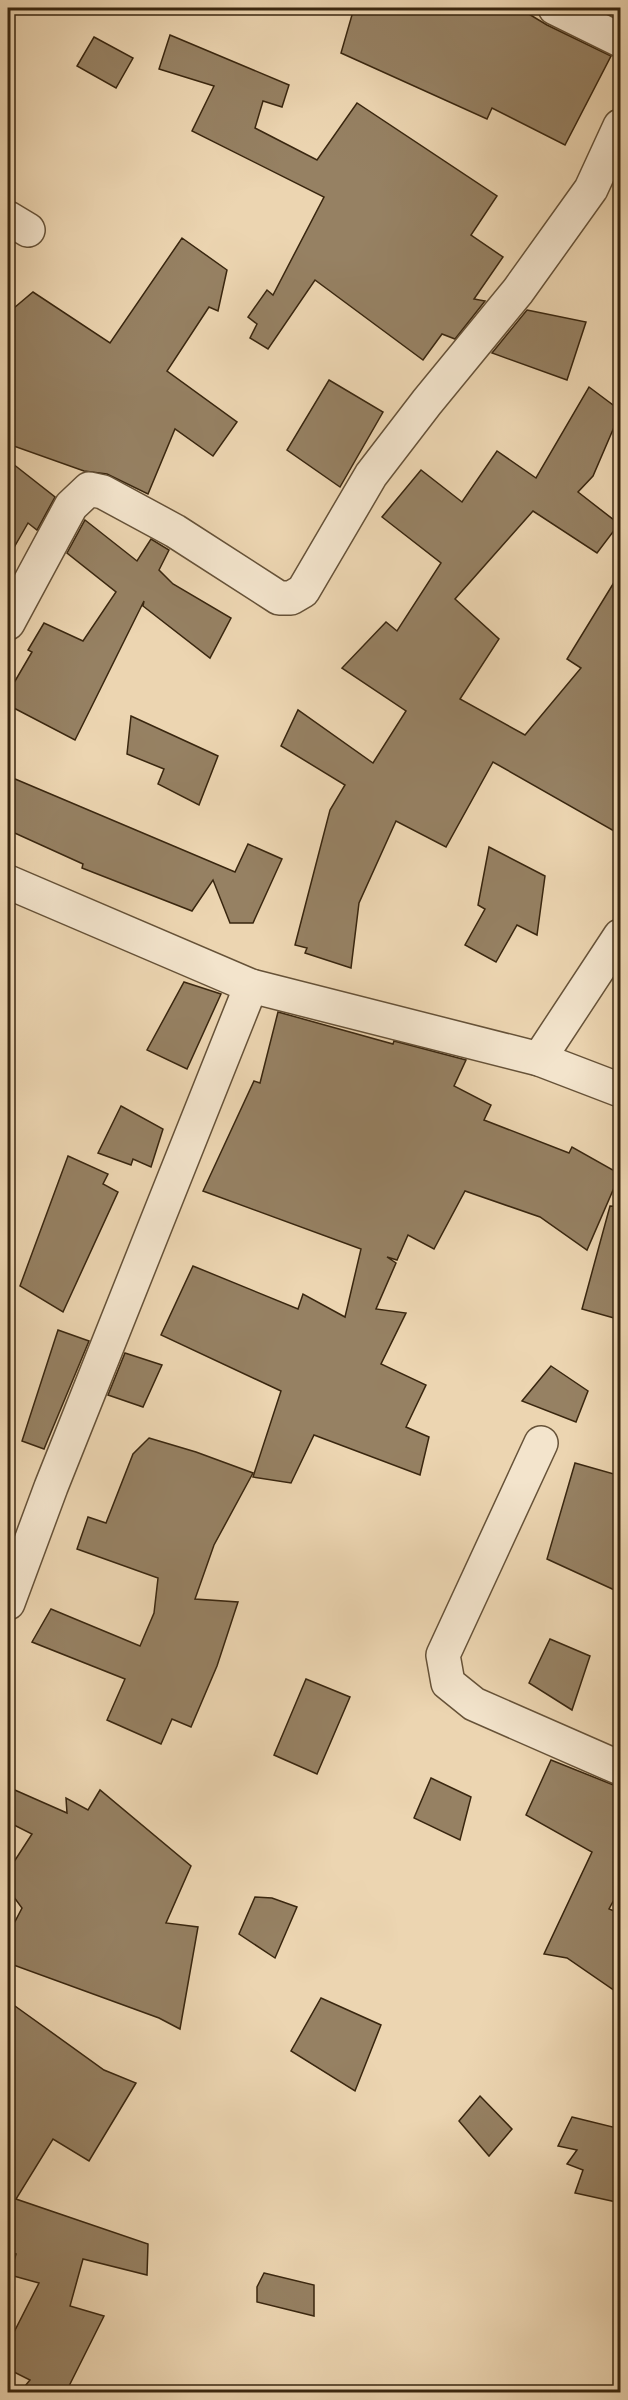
<svg xmlns="http://www.w3.org/2000/svg" width="628" height="2400" font-family="'IM FELL French Canon',serif">
<style>
.building{fill:#968163;stroke:#39260f;stroke-width:1.5}
.lines{fill:none;stroke-linecap:round;stroke-linejoin:round}
.street-casing{stroke:#665238;stroke-width:36}
.street{stroke:#f3e4cc;stroke-width:33}
</style>
<rect width="100%" height="100%" fill="#ecd5b1"/>
<filter id="stains"><feTurbulence type="fractalNoise" baseFrequency=".00333" numOctaves="4"/><feColorMatrix values="0 0 0 0 .2 0 0 0 0 .09 0 0 0 0 .02 0 0 0 .5 -.17"/></filter>
<radialGradient id="worn" r=".72"><stop offset=".6" stop-color="#630" stop-opacity="0"/><stop offset="1" stop-color="#630" stop-opacity=".3"/></radialGradient>
<g class="building">
<path d="M354 8H519L547 25 611 56 565 145 492 108 487 119 341 53Z"/>
<path d="M170 35 289 85 282 107 263 101 255 128 317 160 357 103 497 196 471 235 503 257 474 299 485 301 455 339 442 334 423 360 315 280 268 349 250 338 257 324 248 317 267 290 273 295 324 197 192 131 214 86 159 69Z"/>
<path d="M94 37 133 58 116 88 77 66Z"/>
<path d="M182 238 227 270 218 311 209 307 167 371 237 422 213 456 175 429 148 494 107 474 84 471 8 444V313L33 292 110 343Z"/>
<path d="M527 310 586 322 567 380 492 353Z"/>
<path d="M329 380 383 412 340 487 287 450Z"/>
<path d="M589 387 621 411 593 476 578 492 619 524 597 553 533 511 455 599 499 639 460 699 525 735 581 668 567 659 621 571V835L493 762 446 847 396 821 359 903 351 968 305 953 307 948 295 945 330 810 345 785 281 746 298 710 373 763 406 711 342 668 386 622 397 631 441 563 382 517 421 470 462 502 497 451 536 478Z"/>
<path d="M8 460 55 497 37 530 28 523 8 558Z"/>
<path d="M85 520 137 561 151 539 169 550 159 570 173 584 231 618 210 658 143 606 144 601 75 740 8 705V693L32 652 28 650 44 623 83 641 116 592 67 553Z"/>
<path d="M131 716 218 756 199 805 158 784 164 769 127 754Z"/>
<path d="M8 776 235 872 248 844 282 859 253 923H230L213 880 192 911 82 868 83 864 8 830Z"/>
<path d="M489 847 545 876 537 935 517 925 496 962 465 945 485 909 478 905Z"/>
<path d="M184 982 221 994 187 1069 147 1050Z"/>
<path d="M278 1012 393 1044 394 1041 466 1060 454 1086 491 1105 484 1120 569 1153 572 1147 620 1174 587 1250 540 1217 465 1191 434 1249 408 1235 397 1260 387 1257 396 1263 376 1309 406 1313 381 1364 426 1385 406 1427 429 1437 420 1475 314 1435 291 1483 253 1477 281 1391 161 1335 193 1266 298 1309 303 1294 345 1317 361 1249 203 1191 254 1081 260 1083Z"/>
<path d="M121 1106 163 1129 151 1167 133 1159 131 1165 98 1153Z"/>
<path d="M68 1156 108 1174 103 1184 118 1192 63 1312 20 1286Z"/>
<path d="M610 1206 621 1207V1320L582 1309Z"/>
<path d="M58 1330 89 1341 44 1449 22 1441Z"/>
<path d="M125 1353 162 1365 143 1407 108 1395Z"/>
<path d="M551 1366 588 1391 576 1422 522 1401Z"/>
<path d="M149 1438 196 1452 253 1473 214 1545 195 1599 238 1602 217 1666 191 1727 172 1719 161 1744 107 1720 125 1679 32 1642 51 1609 140 1646 154 1613 158 1578 77 1549 88 1517 106 1523 133 1454Z"/>
<path d="M575 1463 621 1476V1593L547 1559Z"/>
<path d="M550 1639 590 1656 572 1710 529 1683Z"/>
<path d="M306 1679 350 1697 317 1774 274 1755Z"/>
<path d="M551 1760 621 1788V1887L609 1909 621 1914V1995L567 1958 544 1954 592 1852 526 1815Z"/>
<path d="M431 1778 471 1797 460 1840 414 1818Z"/>
<path d="M8 1787 67 1813 66 1798 88 1810 100 1790 191 1866 166 1923 198 1927 180 2029 159 2018 8 1963V1935L22 1908 8 1889V1871L32 1834 8 1822Z"/>
<path d="M255 1897 272 1898 297 1907 275 1958 239 1934Z"/>
<path d="M321 1998 381 2025 355 2091 291 2051Z"/>
<path d="M8 2001 104 2070 136 2083 89 2161 53 2139 16 2199 148 2244 147 2275 83 2259 70 2306 104 2316 66 2392H20L30 2380 8 2369V2344L39 2283 10 2275 16 2254 8 2251Z"/>
<path d="M480 2096 512 2129 489 2156 459 2121Z"/>
<path d="M572 2117 621 2129V2203L575 2193 583 2170 567 2164 577 2150 558 2146Z"/>
<path d="M264 2273 314 2285V2316L257 2302V2287Z"/>
</g>
<g class="lines">
<g class="street-casing">
<g id="street">
<path d="M555 8 620 40"/>
<path d="M8 218 28 230"/>
<path d="M8 623 71 506 89 489 103 492 175 531 279 598H291L303 591 371 475 427 402 518 291 591 189 620 126"/>
<path d="M8 882 251 986 539 1059 620 1090"/>
<path d="M539 1059 620 936"/>
<path d="M541 1443 443 1655 448 1683 474 1704 620 1768"/>
<path d="M8 1603 51 1487 251 986"/>
</g>
</g>
<use href="#street" class="street"/>
</g>
<rect width="628" height="2400" fill="none" stroke="#ecd5b1" stroke-width="30"/>
<rect x="9" y="9" width="610" height="2382" fill="none" stroke="#39260f" stroke-width="3"/>
<rect x="15" y="15" width="598" height="2370" fill="none" stroke="#39260f" stroke-width="1.5"/>
<rect width="100%" height="100%" filter="url(#stains)"/>
<rect width="100%" height="100%" fill="url(#worn)"/>
</svg>
